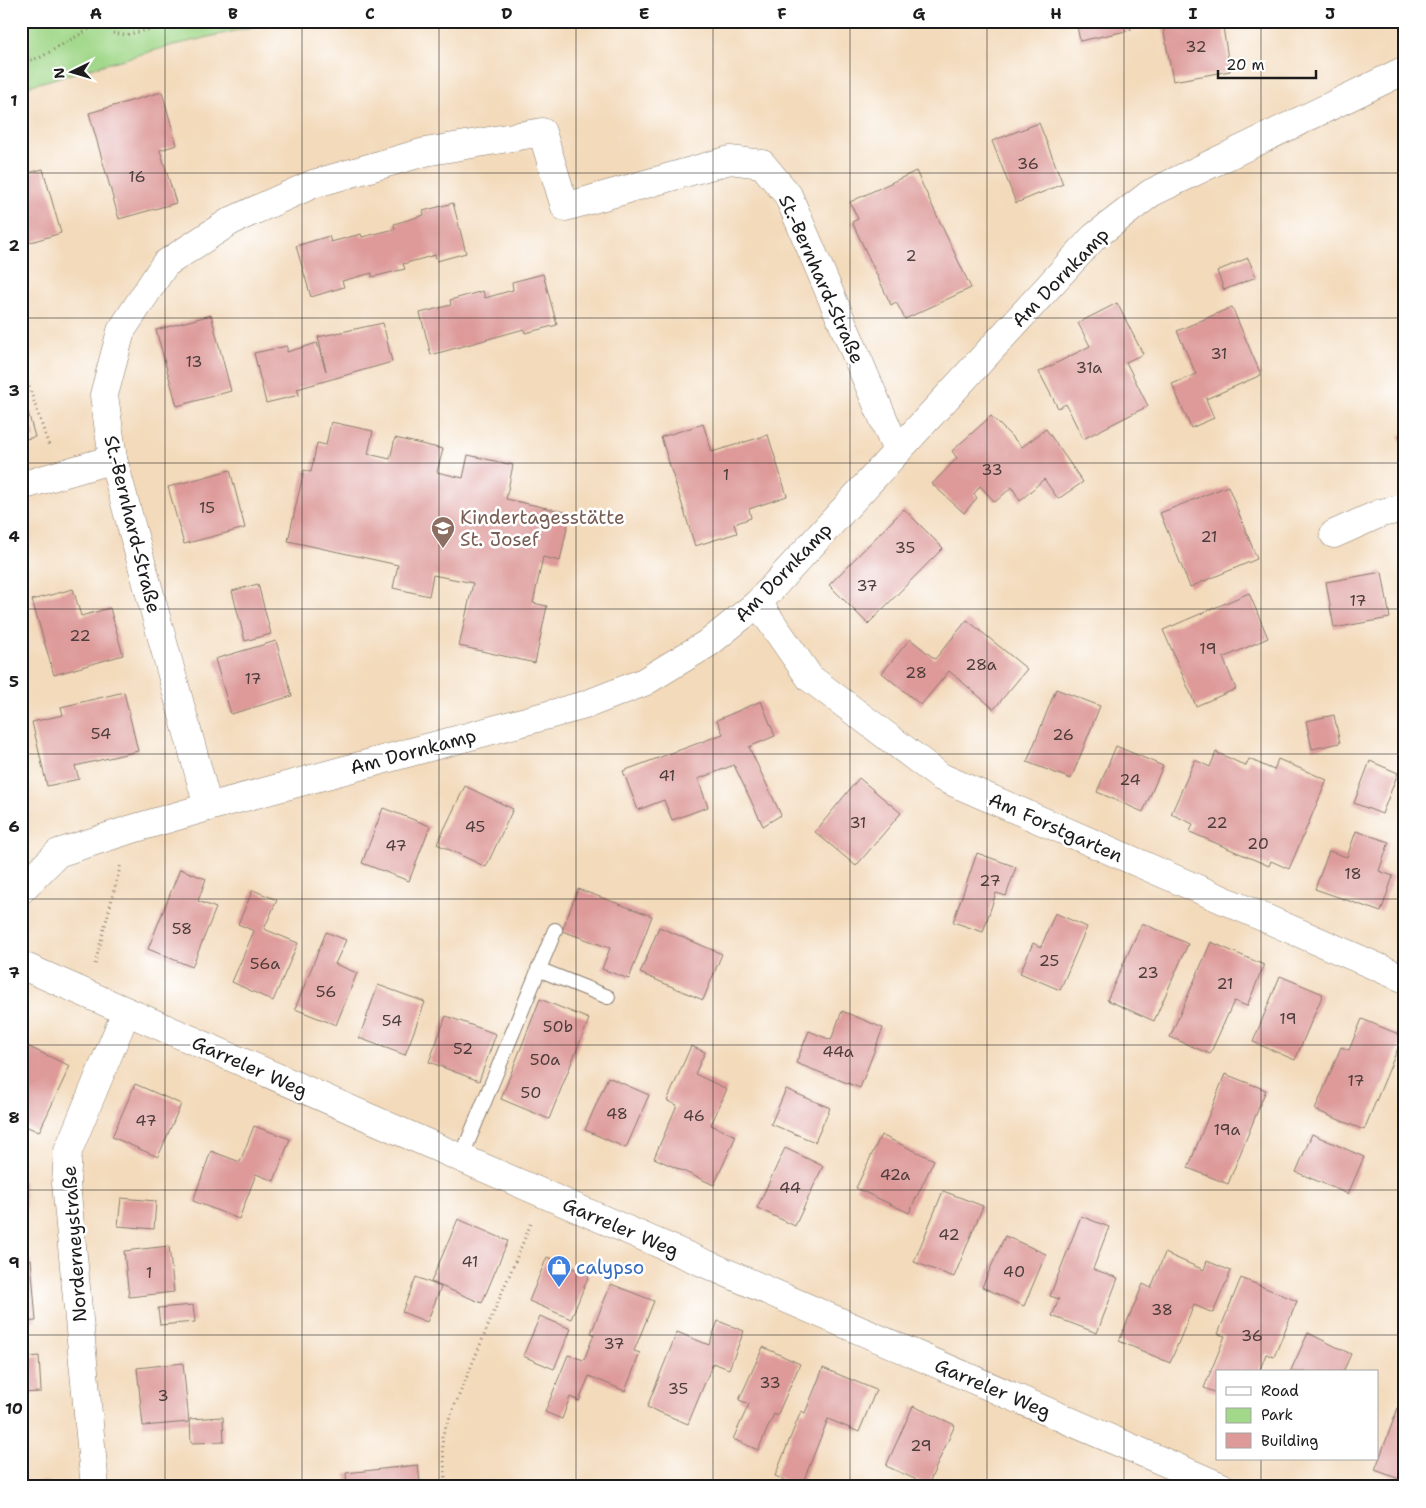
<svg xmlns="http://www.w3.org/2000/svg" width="1426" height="1508" font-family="'Shantell Sans',sans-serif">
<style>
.green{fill:#a1d88a;stroke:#5e7a53}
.building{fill:#dd9a99}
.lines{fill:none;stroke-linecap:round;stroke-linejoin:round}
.service-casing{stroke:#887b6c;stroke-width:16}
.minor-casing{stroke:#887b6c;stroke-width:29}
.path{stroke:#887b6c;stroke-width:3;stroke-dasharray:1 4;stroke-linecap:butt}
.service{stroke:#fff;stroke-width:14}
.minor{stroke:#fff;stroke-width:28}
.grid{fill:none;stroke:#1c1c1c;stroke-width:1;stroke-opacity:0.55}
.labels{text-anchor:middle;stroke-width:5;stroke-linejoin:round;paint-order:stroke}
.number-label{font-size:16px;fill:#4c3c3b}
.street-label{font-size:19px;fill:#1c1c1c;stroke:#fff}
.education-label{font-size:19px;fill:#785e54;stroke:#fff;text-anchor:start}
.shop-label{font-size:19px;fill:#366cbe;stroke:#fff;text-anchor:start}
.neatline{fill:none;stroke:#1c1c1c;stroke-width:2}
.grid-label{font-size:16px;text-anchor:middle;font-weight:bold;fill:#1c1c1c}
</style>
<rect width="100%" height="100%" fill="#fff"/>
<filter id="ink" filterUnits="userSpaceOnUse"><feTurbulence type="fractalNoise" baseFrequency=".02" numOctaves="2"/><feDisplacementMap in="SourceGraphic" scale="10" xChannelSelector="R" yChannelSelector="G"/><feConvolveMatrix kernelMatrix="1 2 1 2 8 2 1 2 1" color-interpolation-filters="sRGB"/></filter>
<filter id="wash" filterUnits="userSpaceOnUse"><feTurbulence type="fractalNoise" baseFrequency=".0096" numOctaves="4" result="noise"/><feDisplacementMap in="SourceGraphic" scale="20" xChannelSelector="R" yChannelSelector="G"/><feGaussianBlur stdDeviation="1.12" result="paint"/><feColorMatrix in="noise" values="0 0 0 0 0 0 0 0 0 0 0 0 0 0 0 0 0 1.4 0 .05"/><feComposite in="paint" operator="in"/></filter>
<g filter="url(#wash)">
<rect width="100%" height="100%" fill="#f3dabb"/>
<path class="green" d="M21 21H278L170 46 21 88Z"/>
<g id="blocks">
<g class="building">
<path d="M1076 21H1129L1131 30 1080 41Z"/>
<path d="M1162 21H1222L1230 71 1173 81Z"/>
<path d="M162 92 177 145 160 150 176 203 119 219 89 113Z"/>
<path d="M1039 123 1063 184 1016 203 992 141Z"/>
<path d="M43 169 61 233 21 245V175Z"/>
<path d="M916 171 971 288 905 319 896 302 891 305 852 222 858 219 850 202Z"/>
<path d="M453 203 466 253 437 261 435 255 403 264 405 269 372 277V273L342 281 344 287 311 297 296 246 329 236 331 242 361 234 362 237 395 229 394 224 424 215 423 211Z"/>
<path d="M1248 258 1256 277 1224 290 1217 271Z"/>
<path d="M543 274 557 325 525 333 524 329 431 355 420 313 451 305 450 300 483 291 485 298 513 290 512 282Z"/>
<path d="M1117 303 1143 354 1126 362 1148 406 1083 439 1066 404 1058 408 1039 372 1090 346 1078 323Z"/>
<path d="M1232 307 1261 375 1206 399 1214 418 1191 428 1172 384 1196 374 1177 331Z"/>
<path d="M211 315 231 391 177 406 156 330Z"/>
<path d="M383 323 392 362 297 389 299 395 266 403 254 353 287 346V352L317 343 326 371 318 337Z"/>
<path d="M21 387 35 437 21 440Z"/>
<path d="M991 416 1022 447 1046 429 1083 482 1058 499 1044 479 1020 501 1012 487 995 502 980 486 974 494 977 498 964 513 932 484 957 458 952 451Z"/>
<path d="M331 422 373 431 368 454 390 459 395 438 443 449 437 472 463 478 468 455 513 465 506 499 570 513 560 561 543 557 533 603 547 606 535 663 459 646 473 583 433 575 429 596 393 588 398 565 288 541 304 470 311 472 317 443 326 445Z"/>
<path d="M703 424 712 452 768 435 787 496 749 509 751 518 734 524 737 533 695 546 661 437Z"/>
<path d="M1405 433V449L1399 436Z"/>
<path d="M230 470 245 528 184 544 168 487Z"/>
<path d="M1228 486 1257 559 1190 587 1160 513Z"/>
<path d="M904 509 943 548 868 624 829 585Z"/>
<path d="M1382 572 1390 618 1334 628 1326 582Z"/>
<path d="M258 584 271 634 245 641 232 591Z"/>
<path d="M73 589 81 616 110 608 123 655 54 675 32 600Z"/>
<path d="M1249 593 1268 638 1223 658 1236 689 1196 706 1163 630Z"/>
<path d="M967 620 1027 669 994 709 949 671 921 705 882 673 910 639 935 659Z"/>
<path d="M276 641 292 696 231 714 215 659Z"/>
<path d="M1056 689 1100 706 1071 779 1027 762Z"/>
<path d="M124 692 138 751 75 766 79 779 47 786 32 722 63 715 61 707Z"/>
<path d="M761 701 775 736 749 747 781 815 763 826 734 765 698 779 708 807 672 820 664 800 638 810 623 771 723 734 717 720Z"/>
<path d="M1334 715 1340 743 1312 749 1306 721Z"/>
<path d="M1116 746 1163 766 1143 812 1097 792Z"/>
<path d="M1216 752 1246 766 1249 759 1274 770 1278 759 1327 780 1289 869 1271 861 1269 866 1190 832 1193 824 1171 814 1195 760 1210 767Z"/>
<path d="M1370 761 1398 773 1382 814 1354 803Z"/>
<path d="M859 778 901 813 856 866 815 832Z"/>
<path d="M465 786 513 809 486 867 437 844Z"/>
<path d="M383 808 430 826 409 881 362 863Z"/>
<path d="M1356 831 1389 842 1379 871 1393 876 1381 912 1315 889 1329 851 1347 857Z"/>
<path d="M977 853 1016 867 1006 896 996 893 983 932 953 922Z"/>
<path d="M180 869 206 879 198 901 216 908 192 967 148 949Z"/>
<path d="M578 889 652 916 629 979 602 969 610 948 562 931Z"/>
<path d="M253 890 277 900 264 929 298 943 273 1001 232 982 254 931 238 924Z"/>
<path d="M1055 913 1087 927 1060 990 1020 973 1033 943 1041 947Z"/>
<path d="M1142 923 1188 944 1154 1021 1107 1000Z"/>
<path d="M659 927 722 954 703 1000 640 973Z"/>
<path d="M326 932 346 940 335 964 357 973 336 1025 295 1009Z"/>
<path d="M1211 942 1264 965 1247 1006 1234 1001 1210 1054 1170 1037Z"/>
<path d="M1280 976 1323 994 1295 1060 1253 1042Z"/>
<path d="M378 985 425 1002 405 1055 359 1038Z"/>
<path d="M540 999 589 1019 549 1119 501 1099Z"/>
<path d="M842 1011 883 1028 860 1088 796 1063 809 1031 831 1040Z"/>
<path d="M446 1016 496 1034 479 1081 429 1062Z"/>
<path d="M1362 1019 1403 1036 1364 1130 1315 1110 1341 1047 1349 1050Z"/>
<path d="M27 1046 70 1066 39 1132 21 1124V1058Z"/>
<path d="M691 1046 705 1052 695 1074 727 1089 711 1125 736 1136 714 1185 654 1158 677 1105 667 1101Z"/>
<path d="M1225 1074 1266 1090 1228 1184 1188 1168Z"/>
<path d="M608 1077 649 1095 626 1148 585 1130Z"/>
<path d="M135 1084 181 1104 158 1157 112 1137Z"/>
<path d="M786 1089 830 1108 815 1142 771 1124Z"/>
<path d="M254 1126 290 1139 274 1181 256 1174 239 1219 193 1201 211 1151 240 1162Z"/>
<path d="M1312 1134 1364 1157 1348 1194 1296 1172Z"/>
<path d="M881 1135 934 1160 909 1213 856 1188Z"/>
<path d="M785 1148 823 1166 795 1226 757 1208Z"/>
<path d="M21 1181H24L26 1220 21 1221Z"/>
<path d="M943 1191 983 1206 954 1277 914 1262Z"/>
<path d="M121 1198 156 1201 154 1229 118 1226Z"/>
<path d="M1081 1216 1109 1227 1093 1269 1118 1278 1097 1333 1052 1316 1059 1299 1050 1296Z"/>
<path d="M458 1219 508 1241 482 1303 431 1282Z"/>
<path d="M1005 1236 1046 1254 1024 1306 982 1287Z"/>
<path d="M169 1246 174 1292 129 1297 124 1251Z"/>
<path d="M1165 1253 1204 1270 1207 1261 1231 1271 1213 1313 1194 1305 1170 1363 1119 1341 1143 1284 1151 1288Z"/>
<path d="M547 1257 589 1275 571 1319 529 1301Z"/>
<path d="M31 1259 36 1321 21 1322V1260Z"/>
<path d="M416 1277 441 1287 427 1322 402 1312Z"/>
<path d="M1241 1278 1297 1301 1274 1357 1266 1354 1259 1372H1217V1393L1204 1388 1225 1336 1218 1334Z"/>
<path d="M611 1284 654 1301 634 1351 640 1353 625 1391 589 1376 579 1401 570 1397 562 1419 545 1412 568 1355 584 1360 594 1334 591 1333Z"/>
<path d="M193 1305 195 1322 160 1325 158 1308Z"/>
<path d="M540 1316 571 1329 554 1369 523 1356Z"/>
<path d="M718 1321 744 1331 729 1369 713 1363 688 1424 647 1407 677 1332 709 1345Z"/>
<path d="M1308 1333 1351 1354 1343 1372H1290Z"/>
<path d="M763 1347 800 1364 777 1416 774 1414 758 1450 733 1439 749 1404 739 1400Z"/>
<path d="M39 1356 41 1392 21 1393V1358Z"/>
<path d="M183 1363 189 1422 143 1426 137 1368Z"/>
<path d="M823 1368 876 1390 859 1432 828 1419 801 1487 775 1476 801 1411 805 1413Z"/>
<path d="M1405 1389V1481L1375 1470Z"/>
<path d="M913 1406 955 1425 928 1485 886 1466Z"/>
<path d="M223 1417 224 1442 191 1443 190 1419Z"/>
<path d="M418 1465 420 1482 431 1481 432 1487H347L346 1473Z"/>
<rect x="21" y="1482" width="28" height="5"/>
</g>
</g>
</g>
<g filter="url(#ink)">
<use href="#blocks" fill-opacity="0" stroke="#887b6c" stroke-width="1"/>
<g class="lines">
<g class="service-casing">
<g id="service">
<path d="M538 969 608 997"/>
<path d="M461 1158 555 930"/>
</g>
</g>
<g class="minor-casing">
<g id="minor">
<path d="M21 486 113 459"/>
<path d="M1334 534 1381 513 1405 508"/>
<path d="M758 603 810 678 941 777 1405 979"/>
<path d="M208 807 113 459 104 395 121 331 165 264 231 221 313 184 425 152 542 132 565 207 730 160 762 164 788 195 897 451"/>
<path d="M21 890 58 853 129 830 208 807 585 705 644 682 710 642 758 603 1094 237 1151 193 1405 70"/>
<path d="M21 965 461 1158 1222 1487"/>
<path d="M95 1487 66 1183 68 1151 126 1012"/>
</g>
</g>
<g class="path">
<path d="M104 21 113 33 125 35 156 28 152 21"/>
<path d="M156 28 195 21"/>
<path d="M21 63 41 57 103 21"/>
<path d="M21 363 49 446"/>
<path d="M95 964 121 864"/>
<path d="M446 1487 442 1436 532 1221"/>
</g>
<use href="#service" class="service"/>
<use href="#minor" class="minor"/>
</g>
</g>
<path class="grid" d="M165 21V1487M302 21V1487M439 21V1487M576 21V1487M713 21V1487M850 21V1487M987 21V1487M1124 21V1487M1261 21V1372M21 173H1405M21 318H1405M21 463H1405M21 609H1405M21 754H1405M21 899H1405M21 1045H1405M21 1190H1405M21 1335H1405M1261 1459V1487"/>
<defs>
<g id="school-pin" transform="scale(1.25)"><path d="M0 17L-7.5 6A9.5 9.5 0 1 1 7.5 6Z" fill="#8d6e63" stroke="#fff"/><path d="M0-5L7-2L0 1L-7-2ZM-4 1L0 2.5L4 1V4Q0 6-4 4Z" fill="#fff"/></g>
<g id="shop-pin" transform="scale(1.25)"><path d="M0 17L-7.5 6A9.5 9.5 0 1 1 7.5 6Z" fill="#3f7fe0" stroke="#fff"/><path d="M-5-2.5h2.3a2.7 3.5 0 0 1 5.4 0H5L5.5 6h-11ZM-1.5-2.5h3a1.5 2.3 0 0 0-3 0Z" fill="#fff"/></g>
</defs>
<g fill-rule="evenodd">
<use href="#school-pin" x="443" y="528"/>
<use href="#shop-pin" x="559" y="1267"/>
</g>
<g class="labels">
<g class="number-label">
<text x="1196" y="52">32</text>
<text x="1028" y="169">36</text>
<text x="137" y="182">16</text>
<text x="911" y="261">2</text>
<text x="1219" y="359">31</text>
<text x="194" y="367">13</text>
<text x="1089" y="373">31a</text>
<text x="992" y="475">33</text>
<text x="726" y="480">1</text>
<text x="207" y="513">15</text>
<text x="1209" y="542">21</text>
<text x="905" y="553">35</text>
<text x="867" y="591">37</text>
<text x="1358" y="606">17</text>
<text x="80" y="641">22</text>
<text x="1208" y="654">19</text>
<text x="981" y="670">28a</text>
<text x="916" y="678">28</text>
<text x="253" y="684">17</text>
<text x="101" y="739">54</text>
<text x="1063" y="740">26</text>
<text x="667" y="781">41</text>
<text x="1130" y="785">24</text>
<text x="858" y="828">31</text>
<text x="1217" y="828">22</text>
<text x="475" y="832">45</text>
<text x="1258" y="849">20</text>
<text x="396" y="851">47</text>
<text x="1353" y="879">18</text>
<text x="990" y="886">27</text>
<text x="182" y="934">58</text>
<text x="1049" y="966">25</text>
<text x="265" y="969">56a</text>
<text x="1148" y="978">23</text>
<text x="1225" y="989">21</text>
<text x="326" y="997">56</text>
<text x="1288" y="1024">19</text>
<text x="392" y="1026">54</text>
<text x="558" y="1032">50b</text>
<text x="463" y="1054">52</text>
<text x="838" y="1057">44a</text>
<text x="545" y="1065">50a</text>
<text x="1356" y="1086">17</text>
<text x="531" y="1098">50</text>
<text x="617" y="1119">48</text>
<text x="694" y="1121">46</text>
<text x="146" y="1126">47</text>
<text x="1227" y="1135">19a</text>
<text x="895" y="1180">42a</text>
<text x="790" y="1193">44</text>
<text x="949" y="1240">42</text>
<text x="470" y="1267">41</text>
<text x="1014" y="1277">40</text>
<text x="149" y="1278">1</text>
<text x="1162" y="1315">38</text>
<text x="1252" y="1341">36</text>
<text x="614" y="1349">37</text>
<text x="770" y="1388">33</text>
<text x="678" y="1394">35</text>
<text x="163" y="1401">3</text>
<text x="921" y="1451">29</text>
</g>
<g class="street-label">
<text transform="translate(1060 277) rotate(-46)" y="7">Am Dornkamp</text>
<text transform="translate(822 279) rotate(66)" y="7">St.-Bernhard-Straße</text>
<text transform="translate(133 524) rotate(76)" y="7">St.-Bernhard-Straße</text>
<text transform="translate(783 572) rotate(-46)" y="7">Am Dornkamp</text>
<text transform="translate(413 751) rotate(-15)" y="7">Am Dornkamp</text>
<text transform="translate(1056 827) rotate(24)" y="7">Am Forstgarten</text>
<text transform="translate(250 1066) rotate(24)" y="7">Garreler Weg</text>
<text transform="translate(621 1227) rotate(23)" y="7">Garreler Weg</text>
<text transform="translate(74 1244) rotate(-94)" y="7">Norderneystraße</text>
<text transform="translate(993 1388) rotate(23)" y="7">Garreler Weg</text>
</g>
<g class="education-label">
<text x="460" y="524">Kindertagesstätte<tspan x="460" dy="22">St. Josef</tspan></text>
</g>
<g class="shop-label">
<text x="576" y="1274">calypso</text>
</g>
</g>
<rect width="1426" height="1508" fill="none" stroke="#fff" stroke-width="55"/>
<rect x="1216" y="1370" width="162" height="90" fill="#ffffff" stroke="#a4a4a4"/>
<rect x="1226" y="1387" width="25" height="8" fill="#ffffff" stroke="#a4a4a4"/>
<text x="1261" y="1396" font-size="15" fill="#1c1c1c">Road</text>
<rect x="1226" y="1408" width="25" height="15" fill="#a1d88a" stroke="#a4a4a4"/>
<text x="1261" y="1420" font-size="15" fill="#1c1c1c">Park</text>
<rect x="1226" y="1433" width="25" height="15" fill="#dd9a99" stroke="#a4a4a4"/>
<text x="1261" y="1446" font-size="15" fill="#1c1c1c">Building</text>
<g transform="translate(72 72) rotate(265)" stroke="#ffffff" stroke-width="4" paint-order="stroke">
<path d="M0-4L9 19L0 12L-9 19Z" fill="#1c1c1c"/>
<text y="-8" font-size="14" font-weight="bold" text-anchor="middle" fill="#1c1c1c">N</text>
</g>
<path d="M1218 70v8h98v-8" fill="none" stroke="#1c1c1c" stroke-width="2.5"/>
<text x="1226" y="70" font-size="15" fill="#1c1c1c" stroke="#ffffff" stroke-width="4" paint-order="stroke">20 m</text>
<rect x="28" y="28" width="1370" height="1452" class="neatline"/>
<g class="grid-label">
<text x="96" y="19">A</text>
<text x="233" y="19">B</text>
<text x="370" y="19">C</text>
<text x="507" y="19">D</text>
<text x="644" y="19">E</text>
<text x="782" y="19">F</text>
<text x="919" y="19">G</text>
<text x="1056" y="19">H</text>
<text x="1193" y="19">I</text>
<text x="1330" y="19">J</text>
<text x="14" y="106">1</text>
<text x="14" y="251">2</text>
<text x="14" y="396">3</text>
<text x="14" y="542">4</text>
<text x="14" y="687">5</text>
<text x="14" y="832">6</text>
<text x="14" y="978">7</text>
<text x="14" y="1123">8</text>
<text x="14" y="1268">9</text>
<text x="14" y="1414">10</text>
</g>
</svg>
